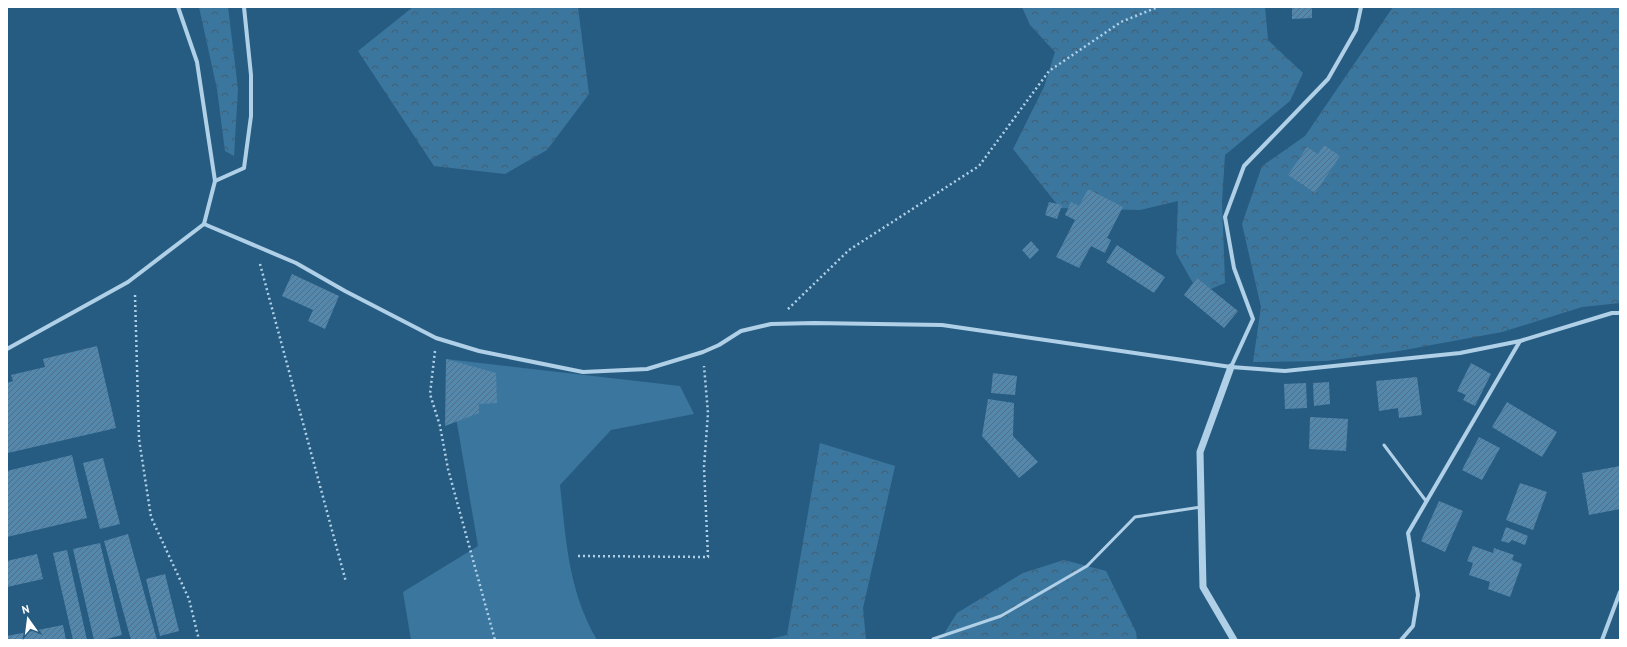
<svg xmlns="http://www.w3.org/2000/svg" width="1627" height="647" font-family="'PT Sans',sans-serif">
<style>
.grass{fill:#3b769f}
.forest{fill:url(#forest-crowns)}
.building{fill:url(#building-hatch)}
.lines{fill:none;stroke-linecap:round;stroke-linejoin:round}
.path{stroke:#afd0e7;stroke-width:2.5;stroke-dasharray:2 3;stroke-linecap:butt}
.service{stroke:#afd0e7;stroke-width:3}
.minor{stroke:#afd0e7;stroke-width:4}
.tertiary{stroke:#afd0e7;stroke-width:7}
</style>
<defs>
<pattern id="forest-crowns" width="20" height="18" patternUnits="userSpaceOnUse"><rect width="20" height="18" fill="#3b769f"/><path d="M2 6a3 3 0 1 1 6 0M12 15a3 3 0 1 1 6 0" fill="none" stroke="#445f71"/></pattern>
<pattern id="building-hatch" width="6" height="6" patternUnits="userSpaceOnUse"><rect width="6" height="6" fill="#5387ac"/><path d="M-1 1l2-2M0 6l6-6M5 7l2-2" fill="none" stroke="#506f86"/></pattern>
</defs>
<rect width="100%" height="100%" fill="#275c82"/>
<path class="grass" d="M446 359 680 386 694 414 611 430 560 485C566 540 568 590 597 640H411L403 592 478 546Z"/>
<g class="forest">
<path d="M199 7H228L238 89 234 156 225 151 217 89Z"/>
<path d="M413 7H578L589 94 547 150 505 174 434 166 358 51Z"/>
<path d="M1022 7H1265L1268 40 1303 73 1290 101 1225 155 1222 201 1225 283 1199 294 1176 253 1178 201 1140 210 1060 208 1013 149 1044 87 1055 52 1030 25Z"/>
<path d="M1393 7H1620V303L1582 307 1502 332 1399 351 1326 361 1253 362 1261 307 1242 224 1262 166 1305 136Z"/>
<path d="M820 443 895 466 863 608 866 640H766L787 635Z"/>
<path d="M1064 560 1106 571 1136 632 1137 640H940L957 613 1023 573Z"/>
</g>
<g class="building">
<path d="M1292 7H1312V18L1292 19Z"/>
<path d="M1324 145 1340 156 1315 193 1288 175 1307 147 1318 154Z"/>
<path d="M1088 189 1123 207 1107 238 1111 240 1105 253 1091 246 1079 268 1056 257 1075 220 1065 215 1071 202 1079 206Z"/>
<path d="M1049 202 1062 205 1057 219 1045 215Z"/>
<path d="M1031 241 1039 250 1030 259 1022 250Z"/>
<path d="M1117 245 1165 277 1154 293 1106 262Z"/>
<path d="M292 274 339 296 325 329 308 321 313 310 282 296Z"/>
<path d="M1197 278 1238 311 1224 328 1184 295Z"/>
<path d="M97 346 116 428 8 453 7 383 13 381 11 375 45 367 43 359Z"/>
<path d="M446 359 496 373 497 403 479 404V413L445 426Z"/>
<path d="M1471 363 1491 374 1475 406 1463 400 1466 395 1457 391Z"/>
<path d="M993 373 1017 376 1015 395 991 393Z"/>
<path d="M1417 377 1422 415 1399 418 1398 408 1379 411 1376 381Z"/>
<path d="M1329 382 1330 404 1314 406 1313 383Z"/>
<path d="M1306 383 1307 408 1285 409 1284 384Z"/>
<path d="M988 399 1014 403 1013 436 1038 462 1019 478 982 436Z"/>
<path d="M1507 402 1557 432 1542 457 1492 427Z"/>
<path d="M1310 417 1348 419 1346 451 1309 449Z"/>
<path d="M1479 437 1500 448 1482 480 1462 470Z"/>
<path d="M72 455 87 518 7 537V471Z"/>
<path d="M103 458 120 524 100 529 83 463Z"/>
<path d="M1620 466V509L1589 515 1582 473Z"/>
<path d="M1520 483 1547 492 1533 530 1506 520Z"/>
<path d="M1439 501 1463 511 1445 552 1421 541Z"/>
<path d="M1506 527 1528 536 1525 545 1512 540 1509 543 1501 541Z"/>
<path d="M128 534 157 640H131L104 541Z"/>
<path d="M100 543 122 635 103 640H94L73 549Z"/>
<path d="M1473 546 1493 553 1494 548 1514 555 1512 560 1522 564 1510 597 1488 589 1490 582 1469 575 1473 563 1467 561Z"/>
<path d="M67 550 87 640H73L53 553Z"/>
<path d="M37 554 43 579 7 587V561Z"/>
<path d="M165 574 179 631 160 636 146 579Z"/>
<path d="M63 625 66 640H7V636Z"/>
</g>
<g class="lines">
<g class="path">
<path d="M260 264 346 582"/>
<path d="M135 295 139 439 151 517 189 599 199 640"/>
<path d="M788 309 849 250 979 166 1049 71 1121 22 1158 7"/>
<path d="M435 351 430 394 440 426 448 469 495 640"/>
<path d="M578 556 708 557 704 467 708 413 704 366"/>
</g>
<g class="service">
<path d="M1384 445 1426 501"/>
<path d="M933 639 1001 616 1087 566 1135 517 1201 507"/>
</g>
<g class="minor">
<path d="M215 181 244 168 251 116V75L244 7"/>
<path d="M204 224 296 263 345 291 436 338 479 351 583 372 647 369 703 352 719 345 741 331 771 324 814 323 942 325 1231 367 1285 371 1460 353 1520 341 1612 313H1620"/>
<path d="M7 349 128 282 204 224 215 181 197 62 178 7"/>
<path d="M1231 367 1253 319 1234 268 1225 217 1244 166 1328 79 1356 30 1361 7"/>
<path d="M1401 640 1413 626 1418 595 1408 533 1520 341"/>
<path d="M1602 640 1620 592"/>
</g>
<path class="tertiary" d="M1231 367 1200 452 1203 587 1234 640"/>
</g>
<rect width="1627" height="647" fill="none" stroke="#ffffff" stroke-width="16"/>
<g transform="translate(28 619) rotate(346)" stroke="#275c82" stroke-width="3" paint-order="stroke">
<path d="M0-3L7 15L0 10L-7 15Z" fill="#ffffff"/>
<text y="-6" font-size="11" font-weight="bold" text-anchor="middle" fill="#ffffff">N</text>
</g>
</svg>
